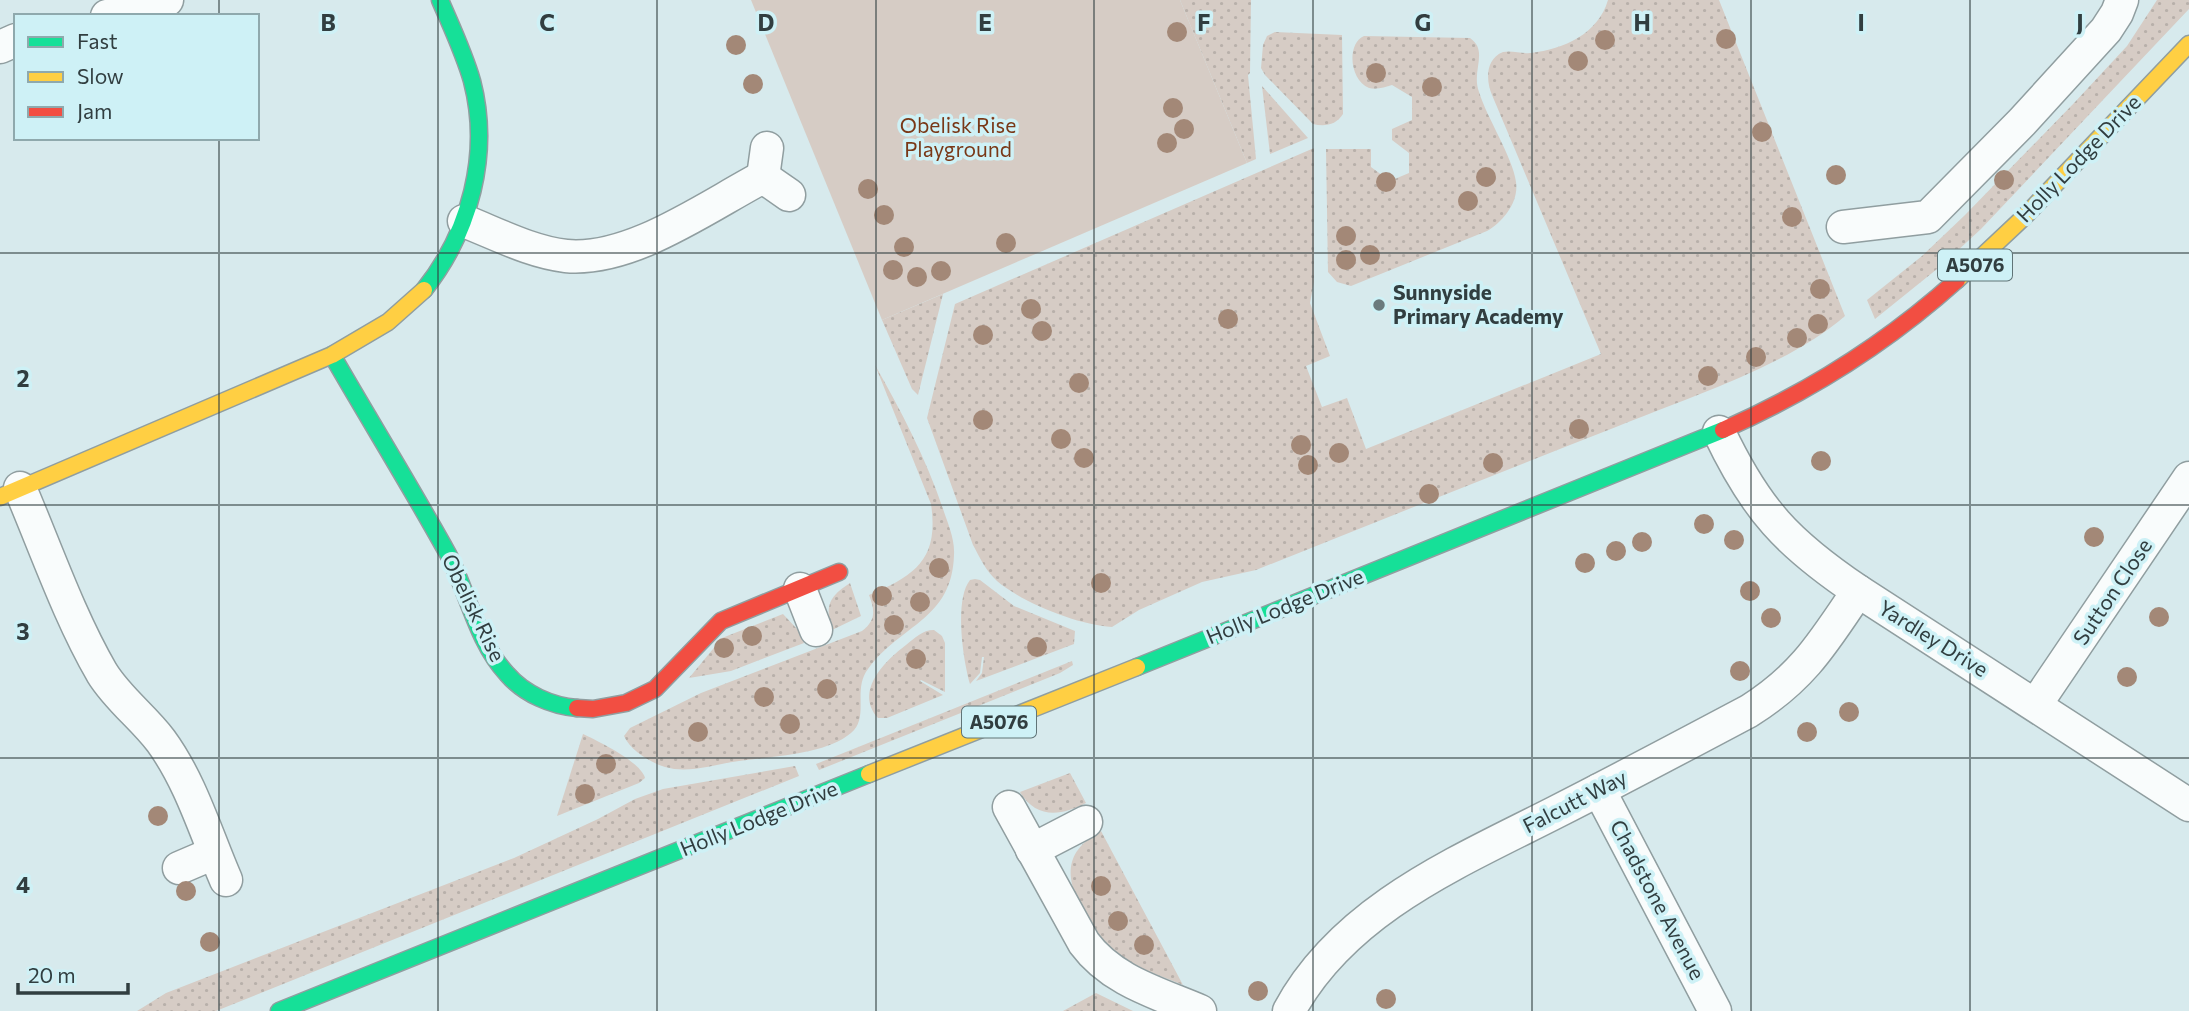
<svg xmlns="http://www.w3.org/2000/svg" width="2189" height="1011" font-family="Commissioner,sans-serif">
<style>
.grass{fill:url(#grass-dots)}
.park{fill:#d6ccc5}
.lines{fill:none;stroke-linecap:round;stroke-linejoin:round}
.street-casing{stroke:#909ea0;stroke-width:35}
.fast-casing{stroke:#909ea0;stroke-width:19}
.slow-casing{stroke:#909ea0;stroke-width:19}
.jam-casing{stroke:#909ea0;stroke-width:19}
.street{stroke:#f9fcfc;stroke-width:32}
.fast{stroke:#16e098;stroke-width:16}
.slow{stroke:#ffcf43;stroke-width:16}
.jam{stroke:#f24e42;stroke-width:16}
.tree{fill:#a38877}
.grid{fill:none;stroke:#313e40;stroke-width:2;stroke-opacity:0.55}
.poi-dot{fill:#6b7a7d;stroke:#cef1f6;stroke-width:2.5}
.labels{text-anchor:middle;stroke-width:7;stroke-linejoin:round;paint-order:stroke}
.shield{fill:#cef1f6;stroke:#607477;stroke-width:2}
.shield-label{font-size:19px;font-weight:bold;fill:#313e40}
.park-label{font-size:21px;fill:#793817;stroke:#cef1f6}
.street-label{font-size:21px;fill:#313e40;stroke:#cef1f6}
.poi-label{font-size:21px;font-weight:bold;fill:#313e40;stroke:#cef1f6;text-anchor:start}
.grid-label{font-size:23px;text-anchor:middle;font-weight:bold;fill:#313e40;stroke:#cef1f6;stroke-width:7;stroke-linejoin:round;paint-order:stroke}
</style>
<defs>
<pattern id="grass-dots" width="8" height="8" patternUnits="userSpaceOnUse" patternTransform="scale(1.75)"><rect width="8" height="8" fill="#d6ccc5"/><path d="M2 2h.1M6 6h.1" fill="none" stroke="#b8b0aa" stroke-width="1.8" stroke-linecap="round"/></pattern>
</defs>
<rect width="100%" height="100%" fill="#d7eaed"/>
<g class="grass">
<path d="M1180 0H1251L1250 73 1248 75 1256 159 1247 163Z"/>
<path d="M1608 0H1719L1845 316C1788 366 1687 398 1616 427 1496 474 1376 522 1256 570L1202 582 1139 610 1112 627C1078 625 1023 603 997 581 986 571 980 558 973 545L927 418 955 304 1314 148V282L1310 303 1330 356 1306 366 1322 407 1347 398 1366 449 1601 354 1492 95C1486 81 1485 59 1503 52 1512 50 1522 54 1531 53 1564 49 1598 34 1608 0Z"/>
<path d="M2157 0H2189V9L1981 229 1942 265 1875 319 1867 300 1922 256 1965 215 2075 102 2127 46Z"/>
<path d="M1275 32 1342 35 1343 114C1336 125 1325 127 1313 124L1265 75 1261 68 1263 45 1267 36Z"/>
<path d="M1364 36 1470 38C1489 51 1471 71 1479 92 1487 118 1513 158 1516 182 1519 202 1503 222 1487 231L1351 286 1337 282 1328 272 1326 149H1371V167L1390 181 1409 173V153L1392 140V129L1412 120V97L1392 85C1385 87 1377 90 1369 88 1350 81 1346 44 1364 36Z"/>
<path d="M1262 86 1308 138 1270 154Z"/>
<path d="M943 294 918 395 912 389 882 320Z"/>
<path d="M875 365C901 411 926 458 943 509 948 524 955 539 954 555 952 620 901 624 868 669 852 690 870 717 851 733 825 755 772 756 739 761 716 764 689 774 665 767 651 763 630 750 624 736L630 728 701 693 862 631C876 620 875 611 869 595 916 575 939 559 931 504Z"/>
<path d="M975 579 980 580 1014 606 1075 631 1074 644 976 681 982 673 984 657H982L980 673 970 684C963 660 954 600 970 580Z"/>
<path d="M850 583 861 616 832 630C824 605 830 596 850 583Z"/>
<path d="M783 614 798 630 804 643 731 671 689 678 722 638Z"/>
<path d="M934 630 942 636 945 643V692L921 680 920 681 943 695 887 718H878C854 691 885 661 906 645 915 638 922 630 934 630Z"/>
<path d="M1072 661 1073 665 1060 673 819 770 816 764Z"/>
<path d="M583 734C598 741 641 762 645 778L639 783 557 816Z"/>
<path d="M795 766 799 776 216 1011H137L166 993 514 858 598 819 635 799 663 789Z"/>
<path d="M1070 773 1086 803C1061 816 1036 819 1020 792Z"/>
<path d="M1101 831 1183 985C1162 976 1137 969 1118 956 1103 945 1096 933 1087 918 1067 883 1059 854 1101 831Z"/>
<path d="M1096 993 1133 1011H1063Z"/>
</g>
<path class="park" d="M751 0H1180L1247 163 882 320Z"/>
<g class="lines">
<g class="street-casing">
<g id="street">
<path d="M107 16 167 0"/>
<path d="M0 47 16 40"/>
<path d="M763 177 767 148"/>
<path d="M464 221C497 234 531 252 566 256 631 262 706 207 763 177L789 195"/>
<path d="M1843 227 1928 217 2022 122 2106 30 2117 13 2122 0"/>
<path d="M1719 432C1756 510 1787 543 1858 591L2189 805"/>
<path d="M20 488C46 549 69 616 102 673 118 699 143 717 161 741 191 782 206 834 226 880"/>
<path d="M800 589 816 630"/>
<path d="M2036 704 2189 478"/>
<path d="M1599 790 1715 1011"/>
<path d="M1009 807 1084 943C1112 981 1158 993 1200 1011"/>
<path d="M1032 850 1086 822"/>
<path d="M179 868 214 853"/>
<path d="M1289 1011C1344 909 1458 862 1556 812 1621 779 1685 745 1749 711 1803 677 1823 643 1858 591"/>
</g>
</g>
<g class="fast-casing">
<g id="fast">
<path d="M424 290C470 232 491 154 472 81 464 53 451 26 440 0"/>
<path d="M332 355C370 421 411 487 448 554 468 593 477 642 507 674 524 694 552 706 577 708"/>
<path d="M1137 667 1723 430"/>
<path d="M279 1011 869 774"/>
</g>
</g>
<g class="slow-casing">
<g id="slow">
<path d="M1957 280 2024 217 2189 44"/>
<path d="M0 497 332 355 388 322 424 290"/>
<path d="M869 774 1137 667"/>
</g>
</g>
<g class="jam-casing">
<g id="jam">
<path d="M1723 430C1809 392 1887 343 1957 280"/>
<path d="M577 708 593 709 626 703 655 689 721 621 839 572"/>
</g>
</g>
<use href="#street" class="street"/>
<use href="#fast" class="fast"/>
<use href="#slow" class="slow"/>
<use href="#jam" class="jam"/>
</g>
<g class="tree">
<circle cx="1177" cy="32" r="10"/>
<circle cx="1726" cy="39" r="10"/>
<circle cx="1605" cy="40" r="10"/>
<circle cx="736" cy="45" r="10"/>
<circle cx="1578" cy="61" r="10"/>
<circle cx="1376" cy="73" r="10"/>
<circle cx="753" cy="84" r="10"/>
<circle cx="1432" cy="87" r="10"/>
<circle cx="1173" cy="108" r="10"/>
<circle cx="1184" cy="129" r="10"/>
<circle cx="1762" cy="132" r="10"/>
<circle cx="1167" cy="143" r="10"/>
<circle cx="1836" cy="175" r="10"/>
<circle cx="1486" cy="177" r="10"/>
<circle cx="2004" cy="180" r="10"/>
<circle cx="1386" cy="182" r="10"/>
<circle cx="868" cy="189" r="10"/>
<circle cx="1468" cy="201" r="10"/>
<circle cx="884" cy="215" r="10"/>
<circle cx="1792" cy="217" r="10"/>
<circle cx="1346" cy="236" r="10"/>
<circle cx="1006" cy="243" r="10"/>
<circle cx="904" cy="247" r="10"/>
<circle cx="1370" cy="255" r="10"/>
<circle cx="1346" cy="260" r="10"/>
<circle cx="893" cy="270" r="10"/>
<circle cx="941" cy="271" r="10"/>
<circle cx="917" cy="277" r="10"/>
<circle cx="1820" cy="289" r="10"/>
<circle cx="1031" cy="309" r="10"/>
<circle cx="1228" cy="319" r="10"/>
<circle cx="1818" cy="324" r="10"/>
<circle cx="1042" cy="331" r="10"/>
<circle cx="983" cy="335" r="10"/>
<circle cx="1797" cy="338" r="10"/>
<circle cx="1756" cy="357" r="10"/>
<circle cx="1708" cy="376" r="10"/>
<circle cx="1079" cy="383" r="10"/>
<circle cx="983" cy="420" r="10"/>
<circle cx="1579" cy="429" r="10"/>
<circle cx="1061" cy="439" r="10"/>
<circle cx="1301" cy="445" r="10"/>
<circle cx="1339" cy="453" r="10"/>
<circle cx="1084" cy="458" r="10"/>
<circle cx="1821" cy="461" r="10"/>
<circle cx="1493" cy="463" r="10"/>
<circle cx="1308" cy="465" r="10"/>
<circle cx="1429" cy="494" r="10"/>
<circle cx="1704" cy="524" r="10"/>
<circle cx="2094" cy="537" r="10"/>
<circle cx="1734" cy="540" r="10"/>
<circle cx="1642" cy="542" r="10"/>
<circle cx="1616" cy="551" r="10"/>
<circle cx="1585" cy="563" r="10"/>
<circle cx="939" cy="568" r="10"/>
<circle cx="1101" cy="583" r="10"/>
<circle cx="1750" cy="591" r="10"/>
<circle cx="882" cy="596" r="10"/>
<circle cx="920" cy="602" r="10"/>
<circle cx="2159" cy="617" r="10"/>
<circle cx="1771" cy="618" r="10"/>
<circle cx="894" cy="625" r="10"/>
<circle cx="752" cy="636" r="10"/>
<circle cx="1037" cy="647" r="10"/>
<circle cx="724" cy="648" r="10"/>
<circle cx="916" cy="659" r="10"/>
<circle cx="1740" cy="671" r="10"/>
<circle cx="2127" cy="677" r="10"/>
<circle cx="827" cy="689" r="10"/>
<circle cx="764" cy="697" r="10"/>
<circle cx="1849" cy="712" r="10"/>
<circle cx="790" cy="724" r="10"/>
<circle cx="698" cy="732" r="10"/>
<circle cx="1807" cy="732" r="10"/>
<circle cx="606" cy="764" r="10"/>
<circle cx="585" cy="794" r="10"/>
<circle cx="158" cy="816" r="10"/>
<circle cx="1101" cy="886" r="10"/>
<circle cx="186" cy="891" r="10"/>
<circle cx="1118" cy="921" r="10"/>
<circle cx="210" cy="942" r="10"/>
<circle cx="1144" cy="945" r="10"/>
<circle cx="1258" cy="991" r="10"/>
<circle cx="1386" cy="999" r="10"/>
</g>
<path class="grid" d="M219 0V16M438 0V1011M657 0V1011M876 0V1011M1094 0V1011M1313 0V1011M1532 0V1011M1751 0V1011M1970 0V1011M219 138V1011M0 253H2189M0 505H2189M0 758H2189"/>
<circle class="poi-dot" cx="1379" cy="305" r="7"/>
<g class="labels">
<g class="shield">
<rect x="1938" y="249.5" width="74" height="31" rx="5"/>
<rect x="962" y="706.5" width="74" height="31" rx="5"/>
</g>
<g class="shield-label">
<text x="1975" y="272">A5076</text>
<text x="999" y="729">A5076</text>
</g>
<g class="park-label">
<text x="958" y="133">Obelisk Rise<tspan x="958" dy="24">Playground</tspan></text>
</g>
<g class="street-label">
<text transform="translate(2079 159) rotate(-46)" y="7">Holly Lodge Drive</text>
<text transform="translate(2113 592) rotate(-56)" y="7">Sutton Close</text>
<text transform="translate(1285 607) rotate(-22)" y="7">Holly Lodge Drive</text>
<text transform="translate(473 608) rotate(64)" y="7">Obelisk Rise</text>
<text transform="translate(1933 639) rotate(32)" y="7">Yardley Drive</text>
<text transform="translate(1575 802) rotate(-27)" y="7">Falcutt Way</text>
<text transform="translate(759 819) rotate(-22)" y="7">Holly Lodge Drive</text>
<text transform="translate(1657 900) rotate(62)" y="7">Chadstone Avenue</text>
</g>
<g class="poi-label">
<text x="1393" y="300">Sunnyside<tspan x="1393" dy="24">Primary Academy</tspan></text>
</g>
</g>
<g class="grid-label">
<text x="328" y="31">B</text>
<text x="547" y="31">C</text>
<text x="766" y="31">D</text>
<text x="985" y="31">E</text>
<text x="1204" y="31">F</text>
<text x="1423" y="31">G</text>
<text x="1642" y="31">H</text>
<text x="1861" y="31">I</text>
<text x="2080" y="31">J</text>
<text x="23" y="387">2</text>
<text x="23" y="640">3</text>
<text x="23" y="893">4</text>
</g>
<rect x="14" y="14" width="245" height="126" fill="#cef1f6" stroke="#8fa9ad" stroke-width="2"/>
<rect x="28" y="37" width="35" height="10" fill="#16e098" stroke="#8fa9ad" stroke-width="2"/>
<text x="77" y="49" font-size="21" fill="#313e40">Fast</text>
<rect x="28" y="72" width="35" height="10" fill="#ffcf43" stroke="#8fa9ad" stroke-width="2"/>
<text x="77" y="84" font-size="21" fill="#313e40">Slow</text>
<rect x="28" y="107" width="35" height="10" fill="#f24e42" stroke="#8fa9ad" stroke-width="2"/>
<text x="77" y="119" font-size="21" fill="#313e40">Jam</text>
<path d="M18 983v10h110v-10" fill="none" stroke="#313e40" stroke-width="3.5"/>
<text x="28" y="983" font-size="21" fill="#313e40" stroke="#cef1f6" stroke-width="5" paint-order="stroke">20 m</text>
</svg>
